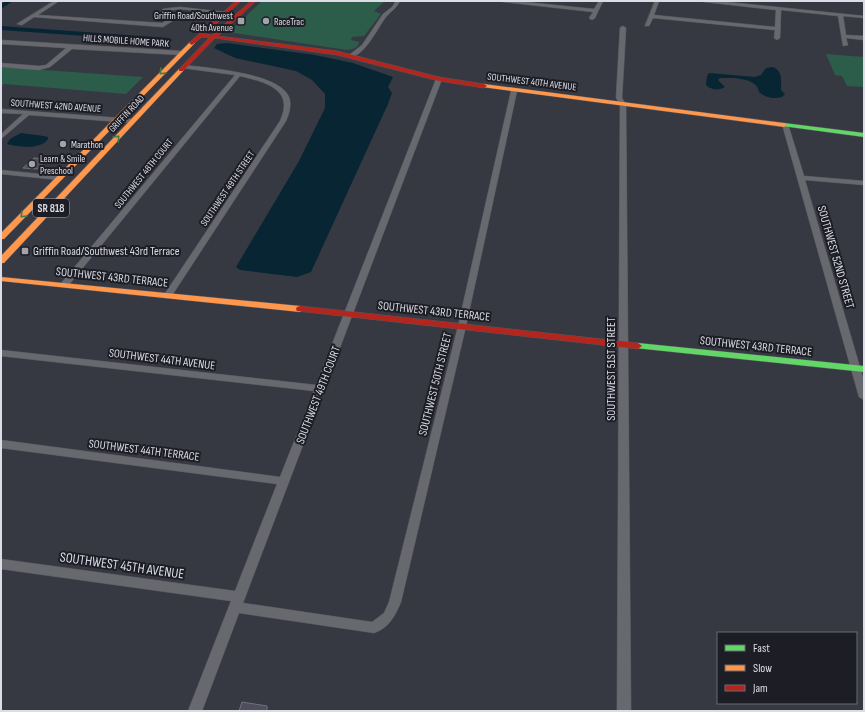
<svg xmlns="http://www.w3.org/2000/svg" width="865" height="712" font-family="'Sofia Sans Condensed',sans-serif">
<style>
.green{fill:#2c5c4a}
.water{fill:#072533}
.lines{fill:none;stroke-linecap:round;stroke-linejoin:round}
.canal{fill:#072533;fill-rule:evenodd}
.building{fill:#4f4e5c;stroke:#707178}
.street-casing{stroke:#55565e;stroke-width:1}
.fast-casing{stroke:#55565e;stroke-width:1}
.slow-casing{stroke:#55565e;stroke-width:1}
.jam-casing{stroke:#55565e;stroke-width:1}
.street{fill:#68696f;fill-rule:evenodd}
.fast{fill:#63d668;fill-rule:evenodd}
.slow{fill:#ff974d;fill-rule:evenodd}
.jam{fill:#b3261e;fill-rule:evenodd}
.oneway{stroke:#407a46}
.poi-dot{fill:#a2a3ad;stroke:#1d1e25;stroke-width:1.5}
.labels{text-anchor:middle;stroke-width:4;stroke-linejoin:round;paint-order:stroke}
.far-poi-label{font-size:10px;fill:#dbdce7;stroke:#1d1e25;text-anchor:start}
.far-street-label{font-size:10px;fill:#dbdce7;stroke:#1d1e25}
.shield{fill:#1d1e25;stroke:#a2a3ad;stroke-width:1}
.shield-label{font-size:11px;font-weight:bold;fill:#dbdce7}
.poi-label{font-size:12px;fill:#dbdce7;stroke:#1d1e25;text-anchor:start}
.street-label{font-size:12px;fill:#dbdce7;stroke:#1d1e25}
.near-street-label{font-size:14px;fill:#dbdce7;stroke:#1d1e25}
</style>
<rect width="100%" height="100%" fill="#373942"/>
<g class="green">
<path d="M262 1H385L374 11 381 14 364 36 352 37 351 40 359 42C358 48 353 49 347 50L234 33H226L245 19 248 14Z"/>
<path d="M826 54 864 57V87L847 86 842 76 835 75Z"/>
<path d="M1 67 143 77 126 94 4 84 1 87Z"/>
</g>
<g class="water">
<path d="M227 43 315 55 353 63 393 77 388 87 392 93 388 104 311 272 297 277 240 270 236 267 299 161 325 108V94L312 80 296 71 235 58 214 48 217 44Z"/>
<path d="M773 67C783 71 781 81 781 90L785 94 782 97C773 99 766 98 759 92 757 77 732 78 720 78L718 80 725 87C719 91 711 90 706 85L707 76 709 73 755 77 761 75 766 68Z"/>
<path d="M21 133 44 136 48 137V139C41 150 18 147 7 144L10 139Z"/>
</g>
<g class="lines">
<g class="canal">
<path d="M6 1H13L1 9V4Z"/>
<path d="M1 26 169 38 172 40 169 42 1 30Z"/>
</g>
</g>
<g class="building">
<path d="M34 158 48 159 37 169 23 168Z"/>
<path d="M242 702 267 706V711H239Z"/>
</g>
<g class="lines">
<g class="street-casing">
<g id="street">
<path d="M54 1H59L38 15 162 23 176 15 180 16 163 27 34 17 22 25 17 24Z"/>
<path d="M396 1H400C396 9 391 11 386 17 378 27 364 58 349 57V55L362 45 383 14 392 7Z"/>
<path d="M501 1H516L594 9 599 1H603L595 18 592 20 589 18 593 12 503 2Z"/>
<path d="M655 1H659L654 15 775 27 776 10 704 2 702 1H718L864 16V18L843 16 846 35 864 36V40L846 38 848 45 843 46 838 16 781 10 780 38 777 40 774 38 775 30 653 18 649 26H645Z"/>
<path d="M180 7 225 12 227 13 225 14 180 9 167 11 165 12 167 14 165 15 160 13 163 9Z"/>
<path d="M623 26 626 28 622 98 626 104 631 711H617L620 104 616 98 620 28Z"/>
<path d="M1 40 181 51 184 53 181 55 72 49 50 67 39 70 1 67V63L39 66 46 65 66 48 1 44Z"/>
<path d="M184 65C208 68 279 73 289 97 292 105 289 114 286 121L171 297H165L164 295 280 121C295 89 265 82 240 76L68 286H62L61 284 62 282 235 75 182 68V66Z"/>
<path d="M439 77 442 79 243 603 372 622 384 613 389 602 458 326 511 91 514 89 517 91 466 326 401 602C395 616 389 628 374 633L239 613 202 711H188L231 601 1 569V559L235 591 277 484 1 448V440L280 477 314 391 1 356V350L316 385 436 79Z"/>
<path d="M1 109 133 119 136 121 133 123 29 115 1 139V134L23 114 1 113Z"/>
<path d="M783 123 788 124 804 176 864 181V185L805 180 864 381V400L859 397 782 124Z"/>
<path d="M1 170 59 176 62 178 59 180 1 174Z"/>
</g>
</g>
<g class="fast-casing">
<g id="fast">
<path d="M784 123 864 133V137L782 126V124Z"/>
<path d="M638 343 864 366V372L635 348 634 346 635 344Z"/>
</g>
</g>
<g class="slow-casing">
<g id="slow">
<path d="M190 42 195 43 4 239H1V233Z"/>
<path d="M179 69 184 70 4 263H1V256Z"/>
<path d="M484 84 784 123 787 125 784 127 482 87V85Z"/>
<path d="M1 277 300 306 304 309 300 312 1 281Z"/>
</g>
</g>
<g class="jam-casing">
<g id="jam">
<path d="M236 1H241L205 34 212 35 251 1H256L218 36 337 51 439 77 484 84 487 86 484 88 439 81 337 55 215 38 183 71H179V69L209 38 202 37 192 45 189 43 190 42Z"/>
<path d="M300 306 638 343 642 346 638 349 297 311 296 309 297 307Z"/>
</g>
</g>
<use href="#street" class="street"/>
<use href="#fast" class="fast"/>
<use href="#slow" class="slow"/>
<use href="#jam" class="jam"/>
</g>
<defs><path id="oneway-chevron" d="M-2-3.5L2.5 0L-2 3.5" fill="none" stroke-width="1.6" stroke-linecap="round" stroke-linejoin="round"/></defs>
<g class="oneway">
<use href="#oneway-chevron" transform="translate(162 72) rotate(134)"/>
<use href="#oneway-chevron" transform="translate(117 138) rotate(-47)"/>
<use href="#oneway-chevron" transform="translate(23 215) rotate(134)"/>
</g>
<g class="poi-dot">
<rect x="237" y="17" width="8" height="8" rx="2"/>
<circle cx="266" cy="21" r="4"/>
<circle cx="63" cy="144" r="4"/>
<circle cx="32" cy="164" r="4"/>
<rect x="21" y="247" width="8" height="8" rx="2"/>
</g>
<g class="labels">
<g class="far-poi-label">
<text x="233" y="19" text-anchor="end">Griffin Road/Southwest<tspan x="233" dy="12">40th Avenue</tspan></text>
<text x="274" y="25">RaceTrac</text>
<text x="71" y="148">Marathon</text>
<text x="40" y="162">Learn &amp; Smile<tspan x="40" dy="12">Preschool</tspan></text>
</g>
<g class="far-street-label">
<text transform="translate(126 40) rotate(4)" y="4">HILLS MOBILE HOME PARK</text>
<text transform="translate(532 81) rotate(7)" y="4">SOUTHWEST 40TH AVENUE</text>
<text transform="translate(56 105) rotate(4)" y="4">SOUTHWEST 42ND AVENUE</text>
<text transform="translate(126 113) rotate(-47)" y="4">GRIFFIN ROAD</text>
<text transform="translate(143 173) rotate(-51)" y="4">SOUTHWEST 48TH COURT</text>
<text transform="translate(227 188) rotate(-56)" y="4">SOUTHWEST 49TH STREET</text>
</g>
<rect class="shield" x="33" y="199" width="36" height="18" rx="3"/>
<g class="shield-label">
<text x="51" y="212">SR 818</text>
</g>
<g class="poi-label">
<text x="33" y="255">Griffin Road/Southwest 43rd Terrace</text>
</g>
<g class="street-label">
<text transform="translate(836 257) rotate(74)" y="4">SOUTHWEST 52ND STREET</text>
<text transform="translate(112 277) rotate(6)" y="4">SOUTHWEST 43RD TERRACE</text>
<text transform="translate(434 311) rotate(6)" y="4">SOUTHWEST 43RD TERRACE</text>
<text transform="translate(756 346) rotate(6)" y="4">SOUTHWEST 43RD TERRACE</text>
<text transform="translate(162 359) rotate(7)" y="4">SOUTHWEST 44TH AVENUE</text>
<text transform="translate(611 369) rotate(-90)" y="4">SOUTHWEST 51ST STREET</text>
<text transform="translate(435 384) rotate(-76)" y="4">SOUTHWEST 50TH STREET</text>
<text transform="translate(318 395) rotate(-69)" y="4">SOUTHWEST 49TH COURT</text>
<text transform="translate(144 450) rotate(7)" y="4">SOUTHWEST 44TH TERRACE</text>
</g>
<g class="near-street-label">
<text transform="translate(122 565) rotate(8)" y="5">SOUTHWEST 45TH AVENUE</text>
</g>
</g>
<rect width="865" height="712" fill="none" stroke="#dbdce7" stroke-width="4"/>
<rect x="717" y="632" width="140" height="72" fill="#1d1e25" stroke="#696a73"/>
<rect x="725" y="645" width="20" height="6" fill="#63d668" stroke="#696a73"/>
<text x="753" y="652" font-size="12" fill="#dbdce7">Fast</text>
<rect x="725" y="665" width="20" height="6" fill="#ff974d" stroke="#696a73"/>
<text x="753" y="672" font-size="12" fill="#dbdce7">Slow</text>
<rect x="725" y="685" width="20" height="6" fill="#b3261e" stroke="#696a73"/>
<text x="753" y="692" font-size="12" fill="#dbdce7">Jam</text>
</svg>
